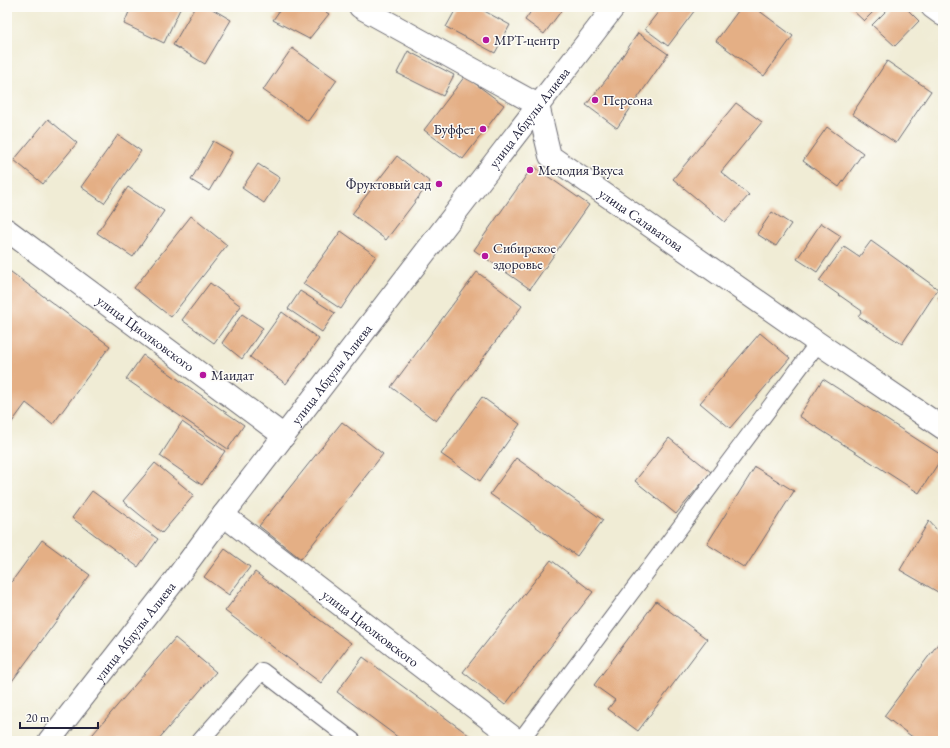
<svg xmlns="http://www.w3.org/2000/svg" width="950" height="748" font-family="'EB Garamond',serif">
<style>
.building{fill:#e4af85}
.lines{fill:none;stroke-linecap:round;stroke-linejoin:round}
.lane-casing{stroke:#6a6971;stroke-width:18}
.street-casing{stroke:#6a6971;stroke-width:24}
.lane{stroke:#fff;stroke-width:16}
.street{stroke:#fff;stroke-width:22}
.poi-dot{fill:#b5179e;stroke:#fdfcf7;stroke-width:1.5}
.labels{text-anchor:middle;stroke-width:3;stroke-linejoin:round;paint-order:stroke}
.poi-label{font-size:14px;fill:#22223b;stroke:#fdfcf7;text-anchor:start}
.street-label{font-size:14px;fill:#22223b;stroke:#fdfcf7}
</style>
<rect width="100%" height="100%" fill="#fdfcf7"/>
<filter id="ink" filterUnits="userSpaceOnUse"><feTurbulence type="fractalNoise" baseFrequency=".025" numOctaves="2"/><feDisplacementMap in="SourceGraphic" scale="8" xChannelSelector="R" yChannelSelector="G"/><feConvolveMatrix kernelMatrix="1 2 1 2 8 2 1 2 1" color-interpolation-filters="sRGB"/></filter>
<filter id="wash" filterUnits="userSpaceOnUse"><feTurbulence type="fractalNoise" baseFrequency=".012" numOctaves="4" result="noise"/><feDisplacementMap in="SourceGraphic" scale="16" xChannelSelector="R" yChannelSelector="G"/><feGaussianBlur stdDeviation="0.9" result="paint"/><feColorMatrix in="noise" values="0 0 0 0 0 0 0 0 0 0 0 0 0 0 0 0 0 1.4 0 .05"/><feComposite in="paint" operator="in"/></filter>
<g filter="url(#wash)">
<rect width="100%" height="100%" fill="#f0ecd5"/>
<g id="blocks">
<g class="building">
<path d="M131 7H181L164 43 124 24Z"/>
<path d="M195 7H209L231 20 205 64 173 45Z"/>
<path d="M282 7H318L329 14 309 39 273 20Z"/>
<path d="M457 7H477L510 25 495 53 446 27Z"/>
<path d="M534 7H564L544 34 525 20Z"/>
<path d="M662 7H690L695 10 668 46 645 29Z"/>
<path d="M741 7H754L793 36 764 76 716 41Z"/>
<path d="M849 7H878L864 21Z"/>
<path d="M890 7H905L919 21 895 46 872 25Z"/>
<path d="M638 33 668 54 617 128 586 105 609 76Z"/>
<path d="M292 48 337 80 308 121 263 90Z"/>
<path d="M408 51 454 75 443 96 397 73Z"/>
<path d="M887 61 931 91 896 143 852 114Z"/>
<path d="M465 76 504 105 463 159 424 130Z"/>
<path d="M736 103 762 122 721 172 749 195 725 222 673 179Z"/>
<path d="M48 119 77 143 43 184 14 160Z"/>
<path d="M827 127 863 153 839 187 803 161Z"/>
<path d="M118 135 141 151 104 203 81 187Z"/>
<path d="M213 141 232 152 209 191 191 180Z"/>
<path d="M397 156 430 182 386 240 352 214Z"/>
<path d="M258 164 280 178 264 203 242 188Z"/>
<path d="M533 166 589 205 530 289 474 250Z"/>
<path d="M128 187 164 211 133 257 97 233Z"/>
<path d="M772 212 791 224 776 246 757 234Z"/>
<path d="M191 216 227 245 171 317 134 288Z"/>
<path d="M821 223 841 236 817 272 797 259Z"/>
<path d="M341 231 376 256 341 309 303 284Z"/>
<path d="M871 241 938 289 902 344 858 316 862 311 819 281 844 247 859 257Z"/>
<path d="M7 269 110 346 53 424 26 403 7 429Z"/>
<path d="M477 272 522 306 436 421 391 387Z"/>
<path d="M210 283 241 306 214 343 182 320Z"/>
<path d="M300 291 335 313 322 332 288 309Z"/>
<path d="M943 291V302L938 298Z"/>
<path d="M282 312 319 339 286 384 250 357Z"/>
<path d="M242 314 263 328 242 359 222 343Z"/>
<path d="M760 333 790 358 730 428 700 403Z"/>
<path d="M143 355 244 425 228 449 126 379Z"/>
<path d="M823 379 943 456 919 493 799 416Z"/>
<path d="M482 397 520 424 480 481 441 454Z"/>
<path d="M182 422 225 451 202 485 160 456Z"/>
<path d="M342 422 383 454 301 559 259 526Z"/>
<path d="M669 438 711 472 676 514 635 481Z"/>
<path d="M516 458 603 520 577 556 490 494Z"/>
<path d="M155 463 194 495 162 533 123 501Z"/>
<path d="M755 467 794 491 745 568 707 544Z"/>
<path d="M92 491 158 539 138 567 72 518Z"/>
<path d="M929 521 943 537V595L900 570Z"/>
<path d="M42 540 90 575 7 688V588Z"/>
<path d="M225 549 250 567 229 595 204 577Z"/>
<path d="M551 560 593 592 505 705 463 672Z"/>
<path d="M255 572 351 643 321 683 225 611Z"/>
<path d="M656 601 707 639 638 731 608 709 615 700 594 685Z"/>
<path d="M943 637V733L937 741H918L884 716Z"/>
<path d="M175 638 216 672 157 741H87Z"/>
<path d="M363 657 477 741H403L337 692Z"/>
</g>
</g>
</g>
<g filter="url(#ink)">
<use href="#blocks" fill-opacity="0" stroke="#6a6971" stroke-width="1"/>
<g class="lines">
<g class="lane-casing">
<g id="lane">
<path d="M200 741 262 671 353 741"/>
<path d="M520 741 818 343"/>
</g>
</g>
<g class="street-casing">
<g id="street">
<path id="s1" d="M360 7 538 105 550 156 818 343 943 428"/>
<path d="M932 7 943 15"/>
<path id="s2" d="M7 230 284 436"/>
<path id="s3" d="M223 515 518 741"/>
<path id="s4" d="M49 741 171 585 223 515 614 7"/>
</g>
</g>
<use href="#lane" class="lane"/>
<use href="#street" class="street"/>
</g>
</g>
<g class="poi-dot">
<circle cx="486" cy="40" r="4"/>
<circle cx="595" cy="100" r="4"/>
<circle cx="483" cy="129" r="4"/>
<circle cx="530" cy="170" r="4"/>
<circle cx="439" cy="184" r="4"/>
<circle cx="485" cy="256" r="4"/>
<circle cx="203" cy="375" r="4"/>
</g>
<g class="labels">
<g class="poi-label">
<text x="494" y="45">МРТ-центр</text>
<text x="603" y="105">Персона</text>
<text x="475" y="134" text-anchor="end">Буффет</text>
<text x="538" y="175">Мелодия Вкуса</text>
<text x="431" y="189" text-anchor="end">Фруктовый сад</text>
<text x="493" y="253">Сибирское<tspan x="493" dy="16">здоровье</tspan></text>
<text x="211" y="380">Маидат</text>
</g>
<g class="street-label">
<text dy="5" stroke="none"><textPath href="#s4" startOffset="787">улица Абдулы Алиева</textPath></text>
<text dy="5" stroke="none"><textPath href="#s1" startOffset="367">улица Салаватова</textPath></text>
<text dy="5" stroke="none"><textPath href="#s2" startOffset="173">улица Циолковского</textPath></text>
<text dy="5" stroke="none"><textPath href="#s4" startOffset="463">улица Абдулы Алиева</textPath></text>
<text dy="5" stroke="none"><textPath href="#s3" startOffset="186">улица Циолковского</textPath></text>
<text dy="5" stroke="none"><textPath href="#s4" startOffset="139">улица Абдулы Алиева</textPath></text>
</g>
</g>
<rect width="950" height="748" fill="none" stroke="#fdfcf7" stroke-width="24"/>
<path d="M20 722v6h78v-6" fill="none" stroke="#22223b" stroke-width="2"/>
<text x="26" y="722" font-size="12" fill="#22223b" stroke="#fdfcf7" stroke-width="3" paint-order="stroke">20 m</text>
</svg>
